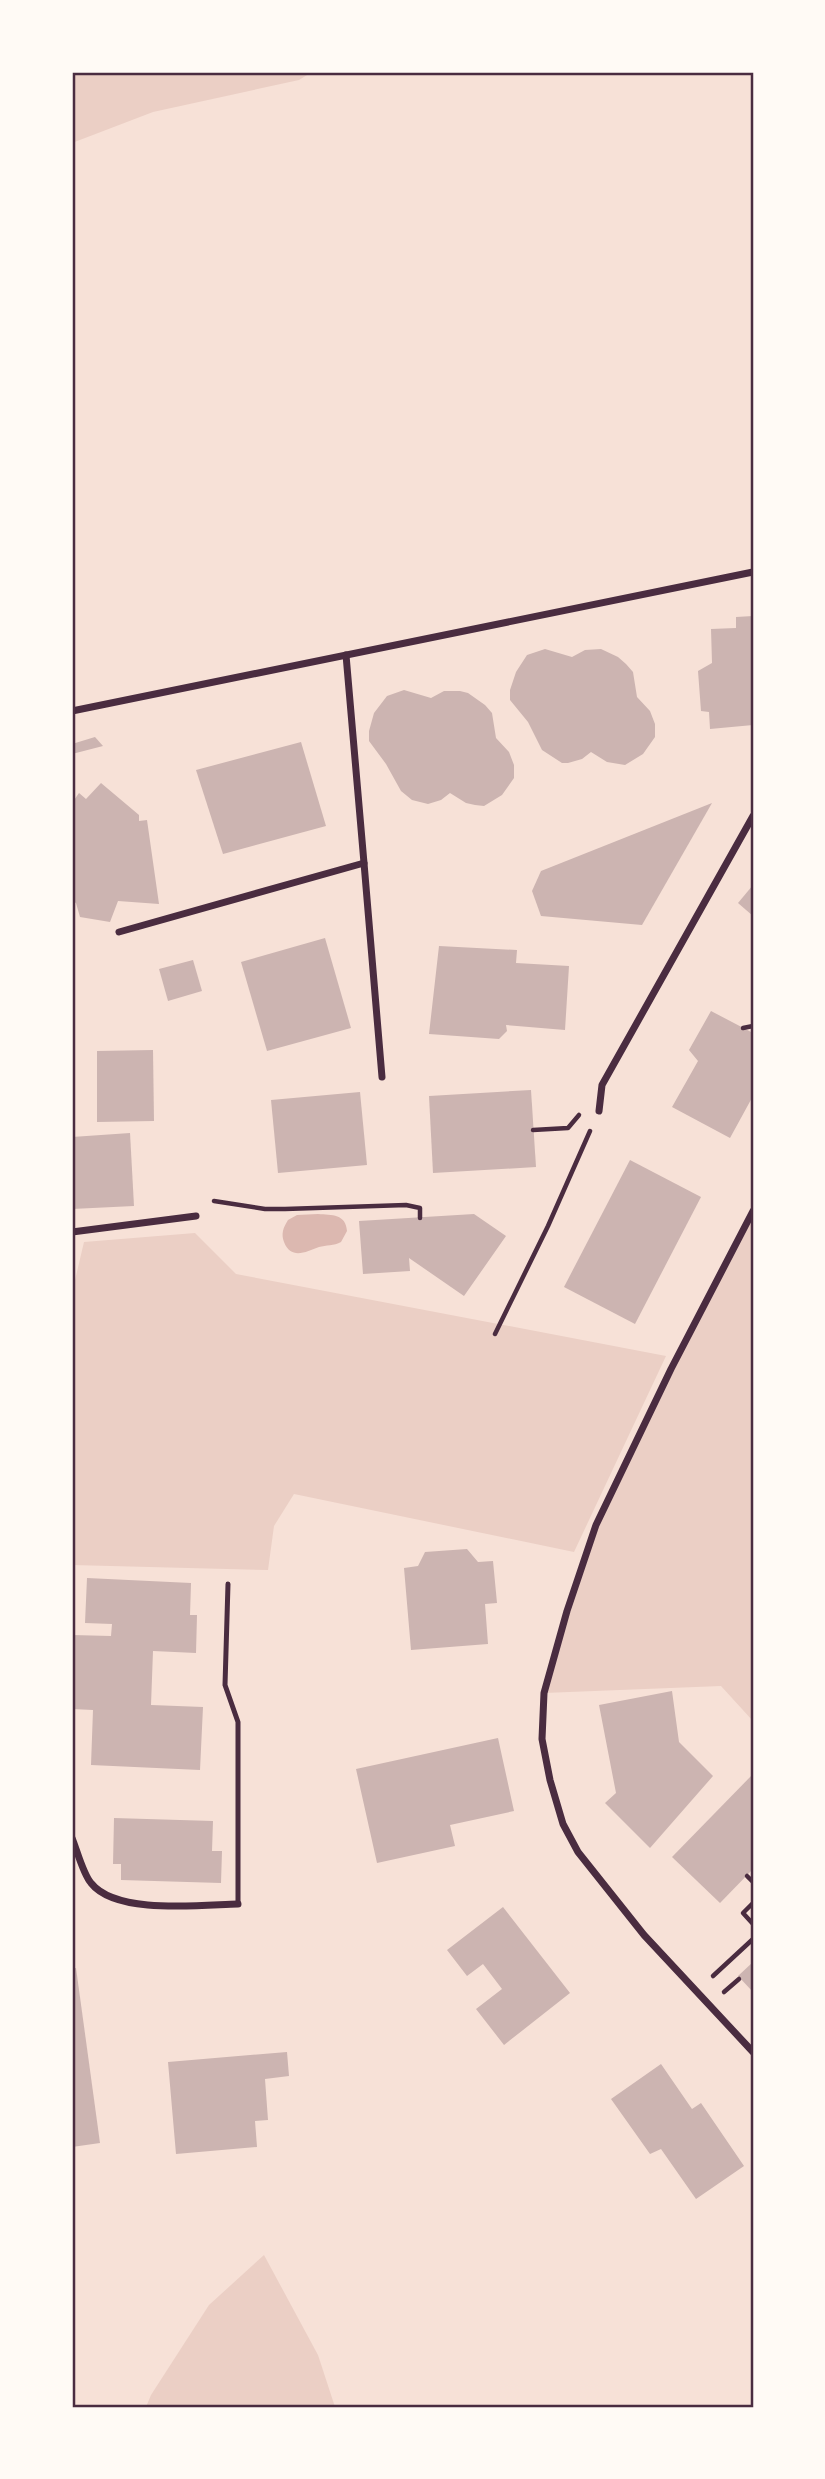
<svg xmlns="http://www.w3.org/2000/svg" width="825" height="2479" font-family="Figtree,sans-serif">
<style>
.green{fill:#ebcfc5}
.water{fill:#dcb8b0}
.building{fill:#ccb4b1}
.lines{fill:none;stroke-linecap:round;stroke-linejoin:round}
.path{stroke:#4a2c40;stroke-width:4.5}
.service{stroke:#4a2c40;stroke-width:5}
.minor{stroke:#4a2c40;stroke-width:7}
.neatline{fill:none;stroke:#4a2c40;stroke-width:2.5}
</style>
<rect width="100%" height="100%" fill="#f7e1d7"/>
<g class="green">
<path d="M72 72H312L299 80 153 112 72 143Z"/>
<path d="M753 1211V1721L721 1686 544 1693 596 1525Z"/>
<path d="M195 1233 236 1274 666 1356 574 1552 294 1494 274 1526 268 1570 72 1565V1293L84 1242Z"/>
<path d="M264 2255 318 2355 335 2407H146L151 2395 209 2305Z"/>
</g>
<path class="water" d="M318 1214C332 1215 346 1214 347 1231L341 1242C334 1246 326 1245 319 1247 306 1252 291 1260 284 1242 281 1234 283 1228 288 1220L297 1215Z"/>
<g class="building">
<path d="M753 616V725L710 729 709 712 701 711 698 671 712 663 711 629 736 628V617Z"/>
<path d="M545 649 572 657 585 650 601 649 618 657 626 664 633 672 637 697 650 711 655 724V737L643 754 625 765 607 762 591 752 582 759 568 763H562L542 750 528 722 510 700V690L516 672 527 655Z"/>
<path d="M404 690 431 698 444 691H460L468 693 485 705 492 713 496 738 509 752 514 765V778L502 795 484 806 475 805 466 803 450 793 441 800 428 804 412 800 401 791 386 764 369 741V731L374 713 387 696Z"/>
<path d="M95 737 103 746 72 754V744Z"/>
<path d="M301 742 326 826 223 854 196 770Z"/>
<path d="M101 783 139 815V821L147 820 159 904 118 901 110 922 80 917 76 903 72 901V803L79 793 86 799Z"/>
<path d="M712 803 642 925 541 916 532 891 541 871Z"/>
<path d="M753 885V916L738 903Z"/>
<path d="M325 938 351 1028 267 1051 241 962Z"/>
<path d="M439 946 517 950 516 963 569 966 565 1030 506 1025 507 1031 499 1039 429 1034Z"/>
<path d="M193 960 202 991 168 1001 159 969Z"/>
<path d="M711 1011 753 1033V1096L730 1138 672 1107 698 1061 689 1050Z"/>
<path d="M153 1050 154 1121 97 1122V1051Z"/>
<path d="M531 1090 536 1167 433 1173 429 1096Z"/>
<path d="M360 1092 367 1165 278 1173 271 1100Z"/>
<path d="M130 1133 134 1206 72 1209V1137Z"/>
<path d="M630 1160 701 1197 635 1324 564 1287Z"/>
<path d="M474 1214 506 1236 464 1296 409 1258 410 1271 363 1274 359 1221Z"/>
<path d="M467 1549 478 1562 493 1561 497 1603 485 1604 488 1644 411 1650 404 1568 418 1566 425 1552Z"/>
<path d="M87 1578 191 1583 190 1615H197L196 1653 153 1651 151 1705 203 1707 200 1770 91 1765 93 1710 72 1709V1635L111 1636 112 1624 85 1623Z"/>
<path d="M672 1691 679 1742 713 1776 650 1848 605 1803 616 1793 599 1705Z"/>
<path d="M498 1738 514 1811 450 1825 455 1846 377 1863 356 1769Z"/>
<path d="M753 1774V1869L720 1903 672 1857Z"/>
<path d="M114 1818 213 1821 212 1851H222L221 1883 121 1880V1864H113Z"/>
<path d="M503 1907 570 1993 504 2045 476 2009 502 1989 483 1964 467 1976 447 1950Z"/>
<path d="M753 1962V1992L738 1976Z"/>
<path d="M76 1968 100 2143 72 2147V1969Z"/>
<path d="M287 2052 289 2076 265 2079 268 2120 255 2121 257 2147 176 2154 168 2062Z"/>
<path d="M661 2064 692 2109 701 2103 744 2166 696 2199 661 2149 650 2154 611 2099Z"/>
</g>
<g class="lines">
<g class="path">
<path d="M743 1028 753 1026"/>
<path d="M533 1130 568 1128 579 1115"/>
<path d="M214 1201 265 1209H285L406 1205 420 1208V1218"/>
<path d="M495 1334 548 1226 590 1131"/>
<path d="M747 1876 753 1882"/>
<path d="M753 1903 743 1913 753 1924"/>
<path d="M713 1976 753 1939"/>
<path d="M724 1992 739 1979"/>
</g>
<path class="service" d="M228 1584 225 1685 238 1722V1904"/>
<g class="minor">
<path d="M346 655 364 863"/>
<path d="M72 711 753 572"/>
<path d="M119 932 364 863 382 1077"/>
<path d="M599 1111 602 1085 753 816"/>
<path d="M753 1211 671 1369 596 1525 567 1611 544 1693 542 1739 550 1780 563 1824 578 1852 644 1935 753 2052"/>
<path d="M72 1232 196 1216"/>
<path d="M72 1838C77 1850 83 1874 91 1883 116 1915 201 1905 238 1904"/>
</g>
</g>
<rect width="825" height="2479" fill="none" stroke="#fffaf5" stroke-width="147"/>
<rect x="74" y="74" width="678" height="2332" class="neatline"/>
</svg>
